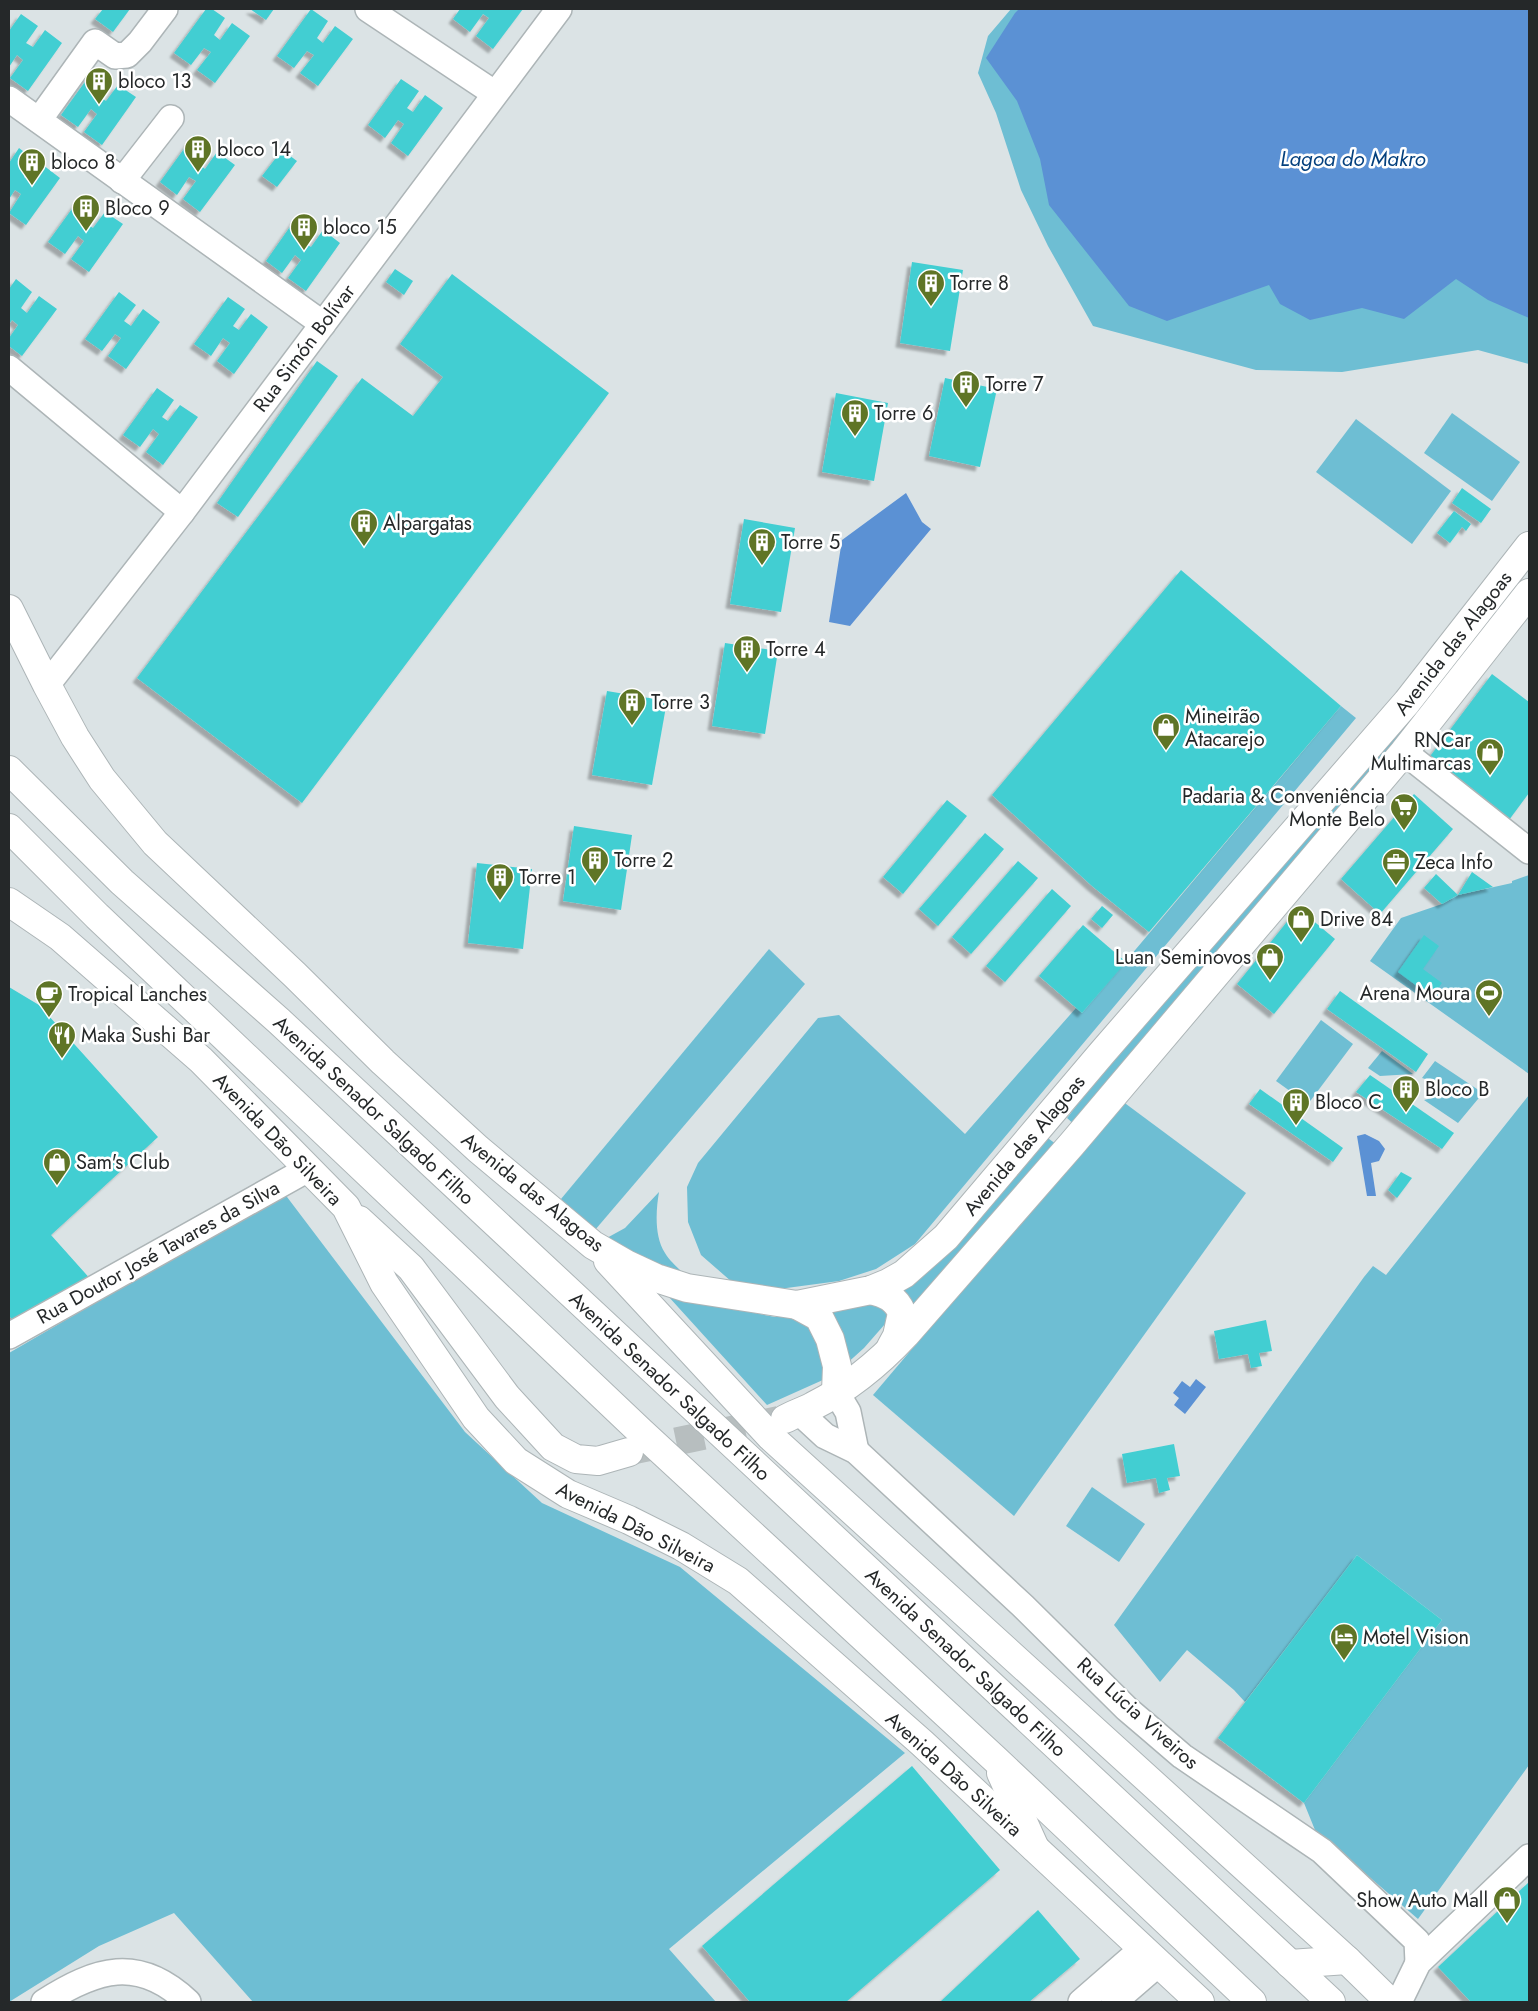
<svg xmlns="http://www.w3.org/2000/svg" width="1538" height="2011" font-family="Jost,sans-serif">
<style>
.green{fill:#6ebed3}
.water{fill:#5b91d4}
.building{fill:#43ced2;filter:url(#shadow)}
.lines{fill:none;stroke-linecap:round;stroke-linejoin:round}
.major-tunnel{stroke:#b7bebf;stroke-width:28;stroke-dasharray:28 14;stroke-linecap:butt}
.minor-casing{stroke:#adb5b7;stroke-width:28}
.major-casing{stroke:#adb5b7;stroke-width:30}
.highway-casing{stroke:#adb5b7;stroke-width:30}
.minor{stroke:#fff;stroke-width:25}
.major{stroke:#fff;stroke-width:28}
.highway{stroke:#fff;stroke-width:28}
.labels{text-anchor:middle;stroke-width:5;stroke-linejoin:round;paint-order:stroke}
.poi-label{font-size:20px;fill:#252829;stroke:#fff;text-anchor:start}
.street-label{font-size:20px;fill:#252829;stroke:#fff}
.water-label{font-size:21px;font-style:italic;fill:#05417e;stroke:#fff}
</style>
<defs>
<filter id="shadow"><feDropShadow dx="-4.5" dy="4.5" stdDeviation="1" flood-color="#0004"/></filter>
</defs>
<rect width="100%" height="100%" fill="#dbe3e5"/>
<g class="green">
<path d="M1011 9H1529V364L1478 350 1342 372 1256 370 1093 326 1048 246 1021 190 996 113 978 73 988 36Z"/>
<path d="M1452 413 1520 462 1492 501 1424 453Z"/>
<path d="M1356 419 1451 491 1412 544 1316 472Z"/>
<path d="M1341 706 1356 718 915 1244 876 1269 839 1281 779 1289 732 1282 701 1255 688 1222 687 1187 698 1163 818 1018 839 1015 965 1134 1076 1008 1082 1013Z"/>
<path d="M1411 721 1417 731 1077 1127 1067 1118 1108 1065 1399 722Z"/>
<path d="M1529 875V1074L1370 961 1401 918 1442 904 1458 895 1512 883V881Z"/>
<path d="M769 949 805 984 595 1230 561 1199Z"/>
<path d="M1321 1020 1353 1044 1308 1104 1276 1081Z"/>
<path d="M1382 1051 1413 1074 1380 1076 1368 1068Z"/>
<path d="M1435 1061 1483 1093 1458 1123 1424 1100 1436 1097 1439 1089 1435 1082 1422 1078Z"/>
<path d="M1529 1095V1765L1418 1919 1315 1830 1304 1803 1442 1620 1357 1555 1245 1702 1234 1690 1187 1650 1160 1682 1114 1625 1364 1277 1373 1266 1386 1275Z"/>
<path d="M1122 1101 1246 1193 1014 1516 873 1395Z"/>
<path d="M1045 1136 1060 1147 910 1312 899 1288Z"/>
<path d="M659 1192C656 1210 654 1236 665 1253 669 1260 677 1267 683 1273L649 1266 605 1239 625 1228Z"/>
<path d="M284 1193 465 1432 542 1503 680 1567 905 1753 669 1949 716 2002H253L174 1913 99 1946 9 2002V1353Z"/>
<path d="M668 1296 775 1317H801L879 1300 888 1306 885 1324 864 1348 834 1375 767 1405Z"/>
<path d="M1092 1487 1145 1524 1119 1562 1066 1526Z"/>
</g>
<g class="water">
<path d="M1019 9H1529V318L1488 300 1456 279 1404 319 1362 308 1310 320 1280 304 1269 285 1167 321 1129 306 1049 205 1040 159 1017 101 986 58 1015 13Z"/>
<path d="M906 493 922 522 931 529 850 626 829 622 842 540Z"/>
<path d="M1365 1134 1379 1141 1385 1149 1379 1161 1371 1163 1376 1196H1367L1357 1136Z"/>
<path d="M1196 1379 1206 1387 1185 1414 1174 1405 1179 1398 1173 1393 1182 1381 1190 1387Z"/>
</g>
<g class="building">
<path d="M103 9H130L113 32 95 19Z"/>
<path d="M206 9H212L225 18 214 35 220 40 232 23 250 36 215 83 197 70 211 52 204 48 191 65 174 53Z"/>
<path d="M250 9H274L266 20Z"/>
<path d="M311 9 328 21 317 38 323 43 335 26 353 39 318 86 300 73 314 55 307 51 294 68 277 56Z"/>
<path d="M460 9H523L493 49 476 36 489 18 483 14 470 32 453 19Z"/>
<path d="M21 14 38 26 26 43 33 47 45 30 62 43 28 91 10 78 23 60 17 55 9 67V31Z"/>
<path d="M95 68 112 80 100 97 106 101 118 85 136 97 102 145 84 132 97 114 91 109 78 127 61 115Z"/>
<path d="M401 79 419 91 407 108 413 112 425 95 443 108 408 156 391 143 404 124 398 120 385 138 368 125Z"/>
<path d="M194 135 211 148 199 164 205 169 217 152 235 165 200 212 183 199 196 181 189 177 177 195 160 182Z"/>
<path d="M19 148 36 161 24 177 31 182 43 165 60 178 26 225 9 213 21 194 15 190 9 199V163Z"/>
<path d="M282 150 297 161 277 187 262 176Z"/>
<path d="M82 195 99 207 87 224 93 228 105 212 123 224 89 272 71 259 84 241 78 236 65 254 48 242Z"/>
<path d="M299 214 316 226 304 243 311 247 323 230 340 243 306 291 288 278 301 260 295 255 282 273 266 261Z"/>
<path d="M912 262 963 270 950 351 900 343Z"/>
<path d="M395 269 413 281 404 295 386 282Z"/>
<path d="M452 274 609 393 302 803 137 678 362 378 413 416 443 377 400 344Z"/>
<path d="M16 279 32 292 21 308 27 313 39 296 57 309 22 356 9 346V338L18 325 12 320 9 324V289Z"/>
<path d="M119 292 136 305 124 321 131 326 143 309 160 322 126 369 108 356 121 338 115 334 102 351 85 339Z"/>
<path d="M228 297 245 309 233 326 239 330 251 314 268 327 234 374 217 361 230 343 223 338 211 356 194 344Z"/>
<path d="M317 361 338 376 238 517 217 503Z"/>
<path d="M945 378 997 389 980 467 929 456Z"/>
<path d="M157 388 174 400 162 417 168 421 180 405 198 417 163 465 146 452 159 434 153 429 140 447 123 435Z"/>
<path d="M836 393 888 403 874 481 822 472Z"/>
<path d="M1462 488 1491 509 1481 523 1452 503Z"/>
<path d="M1454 511 1471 524 1466 531 1462 527 1450 543 1437 533Z"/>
<path d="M744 519 795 528 781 612 730 604Z"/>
<path d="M1181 570 1341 706 1149 932 1092 886 992 795Z"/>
<path d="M725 643 778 651 765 734 712 726Z"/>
<path d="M1492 674 1529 702V793L1509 820 1428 759Z"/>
<path d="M607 691 667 701 652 785 592 775Z"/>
<path d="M1414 794 1453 829 1380 914 1341 879Z"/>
<path d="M947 800 967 816 903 894 883 877Z"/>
<path d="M574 826 632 835 621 910 563 901Z"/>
<path d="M985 833 1004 849 938 926 919 909Z"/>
<path d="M1018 861 1038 878 971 954 952 937Z"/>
<path d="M477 863 532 869 523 949 468 943Z"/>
<path d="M1472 872 1493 887 1458 895 1442 904 1424 888 1436 874 1458 895Z"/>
<path d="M1052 889 1071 906 1005 982 986 966Z"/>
<path d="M1102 906 1113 915 1102 928 1091 919Z"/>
<path d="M1298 908 1335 939 1274 1014 1237 984Z"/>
<path d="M1083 925 1126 962 1082 1013 1039 976Z"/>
<path d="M1424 935 1439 946 1423 969 1442 983 1432 997 1398 972Z"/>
<path d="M9 987 39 1005 158 1137 51 1235 93 1282 16 1323 9 1316Z"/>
<path d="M1340 991 1428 1054 1416 1072 1327 1009Z"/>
<path d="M1370 1075 1454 1133 1442 1149 1356 1092Z"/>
<path d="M1260 1089 1343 1148 1333 1162 1249 1104Z"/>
<path d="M1401 1172 1412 1178 1397 1198 1388 1190Z"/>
<path d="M1266 1320 1272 1351 1259 1353 1262 1366 1251 1368 1248 1354 1219 1359 1214 1331Z"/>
<path d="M1174 1444 1180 1476 1167 1478 1170 1490 1159 1493 1156 1478 1127 1483 1122 1454Z"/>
<path d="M1357 1555 1442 1620 1304 1803 1218 1738Z"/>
<path d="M912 1766 1000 1870 846 2002H750L702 1946Z"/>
<path d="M1529 1882V2002H1471L1438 1967Z"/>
<path d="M1038 1910 1080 1959 1029 2002H940Z"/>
</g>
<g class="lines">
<path class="major-tunnel" d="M635 1450 779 1420"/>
<g class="minor-casing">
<g id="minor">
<path d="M368 9 494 93"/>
<path d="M9 99 323 324"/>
<path d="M39 120 95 42 115 56 127 55 140 42 165 9"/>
<path d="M122 181 171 118"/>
<path d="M9 368 182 512"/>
<path d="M47 685 182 512 559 9"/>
<path d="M1404 752 1529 851"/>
<path d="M9 1336 308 1169"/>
<path d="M836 1392 848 1412 856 1451"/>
<path d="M799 1412 825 1436 856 1451 1023 1606 1127 1709 1147 1726 1182 1756 1322 1851 1417 1941 1418 1963"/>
<path d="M44 2002C96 1969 138 1955 188 2002"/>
<path d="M1081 2002 1142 1949"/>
<path d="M1114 2002 1158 1964"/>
<path d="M1399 2002 1418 1963 1529 1857"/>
</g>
</g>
<g class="major-casing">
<g id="major">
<path d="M9 609 47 685 75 737 102 779 155 843 295 975 383 1062 478 1149 593 1245 626 1264 656 1278 687 1288 797 1305 871 1290 888 1283 904 1274 946 1237 1102 1053 1407 702 1529 546"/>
<path d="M9 902 60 937 201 1060 346 1207 384 1283 476 1418 516 1461 568 1494 629 1520 681 1546 738 1581 922 1743 1200 2002"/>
<path d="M359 1220 411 1268 507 1397 553 1447 576 1459 598 1461 629 1452"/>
<path d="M608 1261 771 1437 1347 1960 1390 2002"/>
<path d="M871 1290C886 1294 896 1298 902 1313L897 1336 891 1347"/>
<path d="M797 1305 819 1317 830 1339 837 1366 836 1392"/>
<path d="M785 1419C794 1414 804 1411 813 1406 849 1388 879 1363 906 1334L1072 1144 1404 752 1529 593"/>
</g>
</g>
<g class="highway-casing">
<g id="highway">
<path d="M9 770 122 882 279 1021 1331 2002"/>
<path d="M9 828 97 916 640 1431 996 1760 1252 2002"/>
<path d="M1001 1773 1035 1848"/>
<path d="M1290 1964 1347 1960"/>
</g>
</g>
<use href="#minor" class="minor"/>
<use href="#major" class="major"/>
<use href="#highway" class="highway"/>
</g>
<defs>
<g id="building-pin" transform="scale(1.4375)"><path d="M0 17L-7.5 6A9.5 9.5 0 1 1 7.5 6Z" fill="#5f7526" stroke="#fff"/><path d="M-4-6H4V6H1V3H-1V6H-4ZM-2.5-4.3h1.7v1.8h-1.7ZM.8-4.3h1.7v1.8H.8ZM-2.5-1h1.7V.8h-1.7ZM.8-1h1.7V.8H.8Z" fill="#fff"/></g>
<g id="shop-pin" transform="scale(1.4375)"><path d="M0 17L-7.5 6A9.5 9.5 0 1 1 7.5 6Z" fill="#5f7526" stroke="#fff"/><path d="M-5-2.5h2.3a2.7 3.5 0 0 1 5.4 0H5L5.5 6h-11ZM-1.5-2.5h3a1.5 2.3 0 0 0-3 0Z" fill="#fff"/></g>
<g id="supermarket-pin" transform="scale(1.4375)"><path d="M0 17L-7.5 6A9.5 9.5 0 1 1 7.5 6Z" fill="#5f7526" stroke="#fff"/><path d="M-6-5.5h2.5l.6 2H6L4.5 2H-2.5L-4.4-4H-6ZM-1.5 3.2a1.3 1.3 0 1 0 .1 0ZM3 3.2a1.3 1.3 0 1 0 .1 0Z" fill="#fff"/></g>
<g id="office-pin" transform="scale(1.4375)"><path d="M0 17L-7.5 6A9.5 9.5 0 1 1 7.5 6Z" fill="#5f7526" stroke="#fff"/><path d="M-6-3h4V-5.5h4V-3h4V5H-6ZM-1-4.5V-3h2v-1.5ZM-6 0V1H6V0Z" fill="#fff"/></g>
<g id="stadium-pin" transform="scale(1.4375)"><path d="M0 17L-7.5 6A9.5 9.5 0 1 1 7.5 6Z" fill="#5f7526" stroke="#fff"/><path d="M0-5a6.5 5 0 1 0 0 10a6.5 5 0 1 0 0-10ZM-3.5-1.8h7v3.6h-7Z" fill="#fff"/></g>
<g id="cafe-pin" transform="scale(1.4375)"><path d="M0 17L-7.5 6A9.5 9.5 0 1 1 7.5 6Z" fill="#5f7526" stroke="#fff"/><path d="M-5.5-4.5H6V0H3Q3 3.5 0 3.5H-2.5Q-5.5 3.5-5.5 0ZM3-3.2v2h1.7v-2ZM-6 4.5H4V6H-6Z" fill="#fff"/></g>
<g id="restaurant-pin" transform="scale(1.4375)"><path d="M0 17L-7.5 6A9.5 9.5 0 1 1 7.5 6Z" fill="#5f7526" stroke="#fff"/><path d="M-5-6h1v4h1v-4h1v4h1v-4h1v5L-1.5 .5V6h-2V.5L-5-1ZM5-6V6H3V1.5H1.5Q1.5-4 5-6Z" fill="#fff"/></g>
<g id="hotel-pin" transform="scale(1.4375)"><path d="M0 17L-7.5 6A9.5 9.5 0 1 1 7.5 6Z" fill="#5f7526" stroke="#fff"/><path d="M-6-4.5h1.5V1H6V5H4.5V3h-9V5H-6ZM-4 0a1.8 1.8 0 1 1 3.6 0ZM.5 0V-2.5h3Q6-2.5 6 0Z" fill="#fff"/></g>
</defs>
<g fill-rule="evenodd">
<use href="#building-pin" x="99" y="81"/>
<use href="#building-pin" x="198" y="149"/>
<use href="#building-pin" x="32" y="162"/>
<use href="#building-pin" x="86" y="208"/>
<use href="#building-pin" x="304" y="227"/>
<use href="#building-pin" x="931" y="283"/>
<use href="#building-pin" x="966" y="384"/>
<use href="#building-pin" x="855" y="413"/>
<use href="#building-pin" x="364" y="523"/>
<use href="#building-pin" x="762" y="542"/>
<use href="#building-pin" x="747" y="649"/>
<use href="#building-pin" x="632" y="702"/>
<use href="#shop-pin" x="1166" y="727"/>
<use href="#shop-pin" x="1490" y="752"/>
<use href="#supermarket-pin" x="1404" y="807"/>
<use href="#building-pin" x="595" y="860"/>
<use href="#office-pin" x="1396" y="862"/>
<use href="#building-pin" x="500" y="877"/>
<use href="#shop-pin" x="1301" y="919"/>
<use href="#shop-pin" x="1270" y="957"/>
<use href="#stadium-pin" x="1489" y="993"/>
<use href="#cafe-pin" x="49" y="994"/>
<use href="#restaurant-pin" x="62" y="1035"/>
<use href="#building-pin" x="1406" y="1089"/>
<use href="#building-pin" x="1296" y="1102"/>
<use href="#shop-pin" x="57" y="1162"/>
<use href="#hotel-pin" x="1344" y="1637"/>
<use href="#shop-pin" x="1507" y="1900"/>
</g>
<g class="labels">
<g class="poi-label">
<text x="118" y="88">bloco 13</text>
<text x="217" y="156">bloco 14</text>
<text x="51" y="169">bloco 8</text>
<text x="105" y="215">Bloco 9</text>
<text x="323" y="234">bloco 15</text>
<text x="950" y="290">Torre 8</text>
<text x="985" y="391">Torre 7</text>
<text x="874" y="420">Torre 6</text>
<text x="383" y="530">Alpargatas</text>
<text x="781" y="549">Torre 5</text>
<text x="766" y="656">Torre 4</text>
<text x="651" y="709">Torre 3</text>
<text x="1185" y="723">Mineirão<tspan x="1185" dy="23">Atacarejo</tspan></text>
<text x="1471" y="747" text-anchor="end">RNCar<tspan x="1471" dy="23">Multimarcas</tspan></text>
<text x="1385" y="803" text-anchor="end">Padaria &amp; Conveniência<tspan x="1385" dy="23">Monte Belo</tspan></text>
<text x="614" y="867">Torre 2</text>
<text x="1415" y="869">Zeca Info</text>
<text x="519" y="884">Torre 1</text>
<text x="1320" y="926">Drive 84</text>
<text x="1251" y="964" text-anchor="end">Luan Seminovos</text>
<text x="1470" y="1000" text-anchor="end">Arena Moura</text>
<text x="68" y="1001">Tropical Lanches</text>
<text x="81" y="1042">Maka Sushi Bar</text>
<text x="1425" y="1096">Bloco B</text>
<text x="1315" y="1109">Bloco C</text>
<text x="76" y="1169">Sam's Club</text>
<text x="1363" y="1644">Motel Vision</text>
<text x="1488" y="1907" text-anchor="end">Show Auto Mall</text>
</g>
<g class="street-label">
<text transform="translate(304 348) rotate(-53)" y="7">Rua Simón Bolívar</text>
<text transform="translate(1453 643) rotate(-52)" y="7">Avenida das Alagoas</text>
<text transform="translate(374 1110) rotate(43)" y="7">Avenida Senador Salgado Filho</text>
<text transform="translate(278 1139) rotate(46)" y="7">Avenida Dão Silveira</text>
<text transform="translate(1024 1145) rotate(-50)" y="7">Avenida das Alagoas</text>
<text transform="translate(533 1192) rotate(39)" y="7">Avenida das Alagoas</text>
<text transform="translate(158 1252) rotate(-29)" y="7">Rua Doutor José Tavares da Silva</text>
<text transform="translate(670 1386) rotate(43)" y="7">Avenida Senador Salgado Filho</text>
<text transform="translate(636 1527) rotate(27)" y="7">Avenida Dão Silveira</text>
<text transform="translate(966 1662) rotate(43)" y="7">Avenida Senador Salgado Filho</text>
<text transform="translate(1138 1713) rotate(42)" y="7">Rua Lúcia Viveiros</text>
<text transform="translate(954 1774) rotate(42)" y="7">Avenida Dão Silveira</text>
</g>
<g class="water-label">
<text x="1353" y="166">Lagoa do Makro</text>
</g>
</g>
<rect width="1538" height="2011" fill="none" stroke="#252829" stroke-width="20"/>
</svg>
